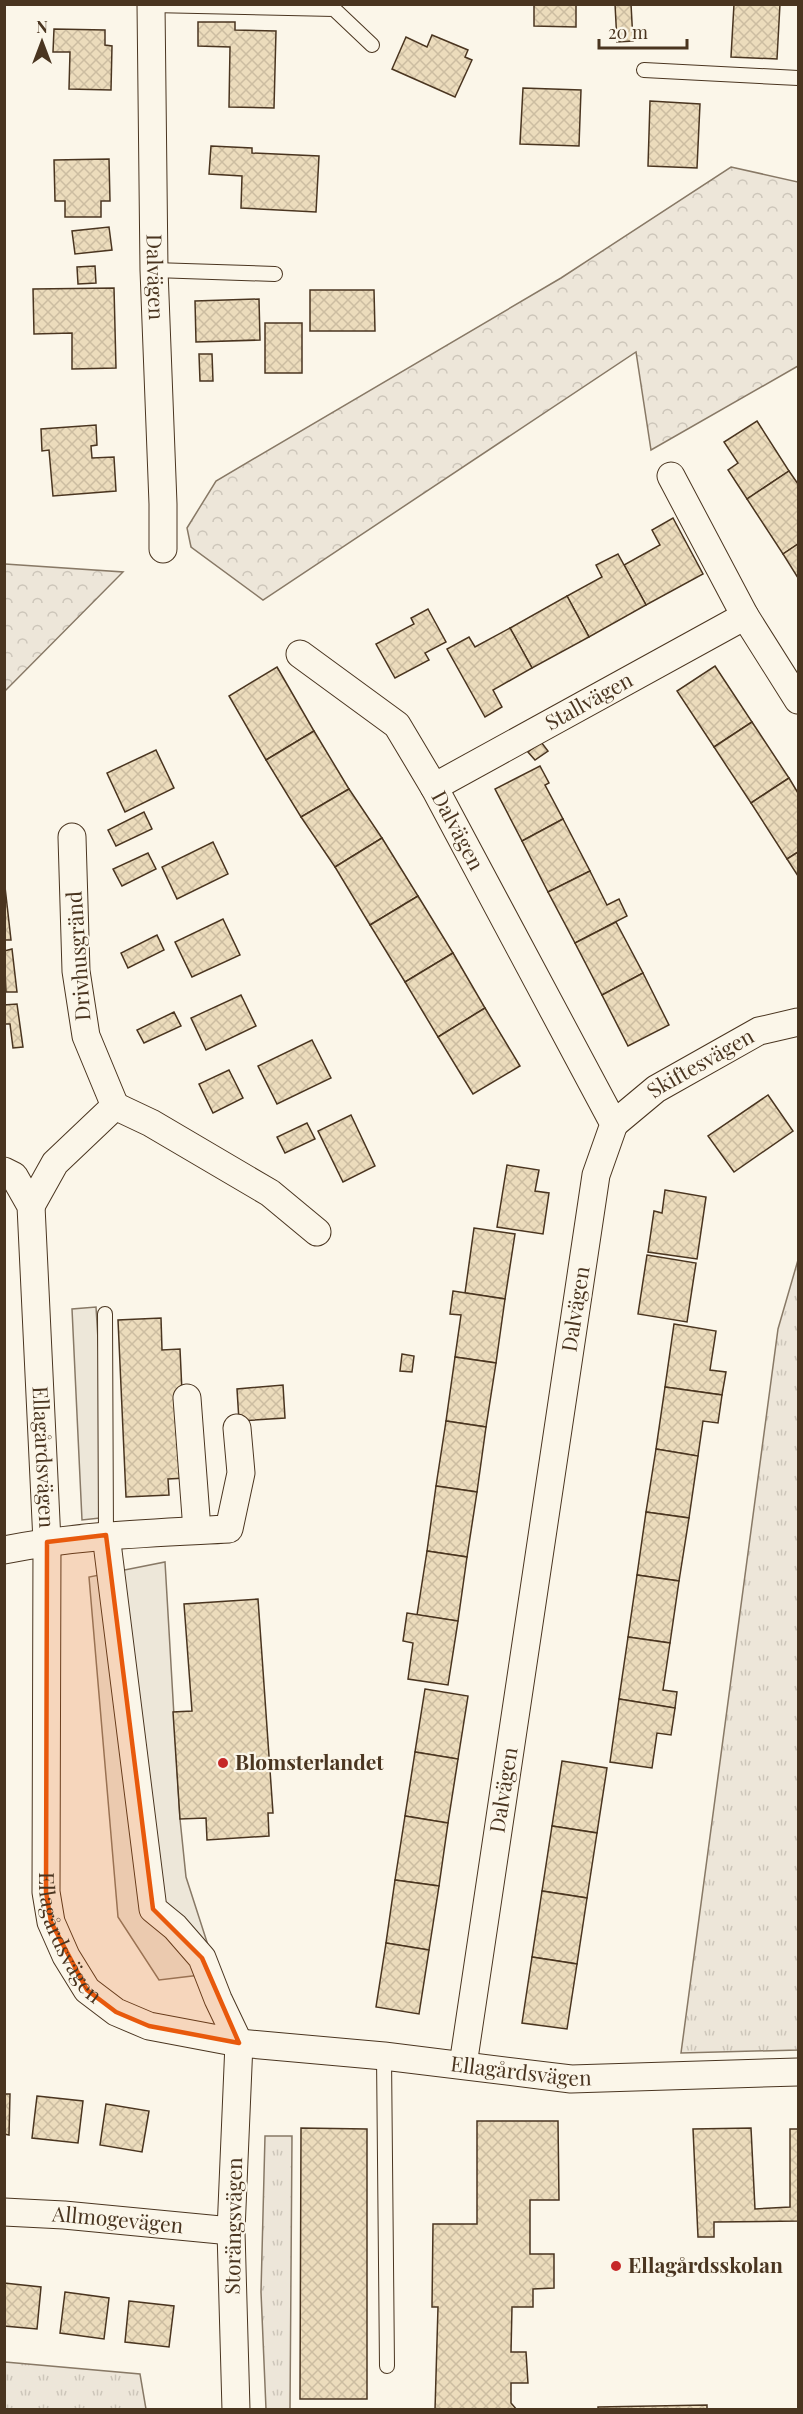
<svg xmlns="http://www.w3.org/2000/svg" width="803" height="2414" font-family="'Playfair Display',serif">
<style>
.grass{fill:url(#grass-tufts);stroke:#887966;stroke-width:1.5}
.forest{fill:url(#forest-crowns);stroke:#887966;stroke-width:1.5}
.parking{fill:#ede7d9;stroke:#887966;stroke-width:1.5}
.building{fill:url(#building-cross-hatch);stroke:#4a3520;stroke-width:1.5}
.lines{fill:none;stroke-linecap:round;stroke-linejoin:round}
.service-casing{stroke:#4a3520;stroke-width:16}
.minor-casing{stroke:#4a3520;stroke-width:29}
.service{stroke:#fbf6e9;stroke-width:14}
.minor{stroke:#fbf6e9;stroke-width:27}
.marked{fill:#e8590c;fill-opacity:0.2;stroke:#e8590c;stroke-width:4.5;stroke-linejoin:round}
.poi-dot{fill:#c62828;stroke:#fbf6e9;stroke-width:2}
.labels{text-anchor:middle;stroke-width:4.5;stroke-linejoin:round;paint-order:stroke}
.street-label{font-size:21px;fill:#4a3520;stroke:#fbf6e9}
.poi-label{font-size:21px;font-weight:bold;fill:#4a3520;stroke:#fbf6e9;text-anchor:start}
</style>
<defs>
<pattern id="grass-tufts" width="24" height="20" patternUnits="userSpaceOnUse" patternTransform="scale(1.5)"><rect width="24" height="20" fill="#ede6d9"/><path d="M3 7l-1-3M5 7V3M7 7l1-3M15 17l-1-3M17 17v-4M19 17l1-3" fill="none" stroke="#cdc6ba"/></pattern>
<pattern id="forest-crowns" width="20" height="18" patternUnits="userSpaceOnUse" patternTransform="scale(1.5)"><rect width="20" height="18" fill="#ede6d9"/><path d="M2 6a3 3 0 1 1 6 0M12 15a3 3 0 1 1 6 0" fill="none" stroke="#cdc6ba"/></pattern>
<pattern id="building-cross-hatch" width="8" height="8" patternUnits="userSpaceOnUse" patternTransform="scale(1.5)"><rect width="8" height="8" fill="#ecdcbc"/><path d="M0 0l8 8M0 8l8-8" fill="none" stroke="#ccbda1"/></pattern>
</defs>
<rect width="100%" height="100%" fill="#fbf6e9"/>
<g class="grass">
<path d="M798 1260V2050L681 2053 778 1329Z"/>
<path d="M265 2136H292L290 2409H266L261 2292Z"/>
<path d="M5 2362 140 2374 146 2409H5Z"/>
</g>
<g class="forest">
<path d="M731 167 798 182V366L651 450 636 352 263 600 191 547 187 528 216 481 561 278Z"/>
<path d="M5 564 123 572 5 691 4 564Z"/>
</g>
<g class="parking">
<path d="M96 1307 109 1517 82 1520 72 1309Z"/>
<path d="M165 1562 180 1819 186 1877 217 1973 159 1980 118 1917 89 1577Z"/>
</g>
<g class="building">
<path d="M534 4H576V27L534 26Z"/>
<path d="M615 4H631L633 41 617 42Z"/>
<path d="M734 4H780L777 59 731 57Z"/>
<path d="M198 22H235V30L276 31 274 108 229 107 230 47 198 46Z"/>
<path d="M54 29 105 30V45L112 46 111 90 69 89 70 52H53Z"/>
<path d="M432 35 468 50 465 57 472 60 455 97 392 69 406 37 427 47Z"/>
<path d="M523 88 581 90 579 146 520 144Z"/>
<path d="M650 101 700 104 697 168 648 166Z"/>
<path d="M211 146 252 148V153L319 156 316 212 241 208 242 176 209 174Z"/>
<path d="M109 159 110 201H101V217H65V201H55L54 160Z"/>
<path d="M109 227 112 250 75 254 72 231Z"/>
<path d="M95 266 96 283 78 284 77 267Z"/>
<path d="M114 288 116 368 72 369V333L34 334 33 289Z"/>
<path d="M310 290H374L375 331H310Z"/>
<path d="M259 299 260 340 196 342 195 301Z"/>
<rect x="265" y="323" width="37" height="50"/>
<path d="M199 354H212L213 381H200Z"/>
<path d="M757 421 789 471 747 499 728 470 738 463 724 442Z"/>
<path d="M96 425 97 445 91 446 92 458 114 457 116 491 53 496 49 450 42 451 41 429Z"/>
<path d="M789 471 798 484V544L783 554 747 499Z"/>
<path d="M673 518 703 574 646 605 624 565 660 545 652 530Z"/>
<path d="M798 544V578L783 554Z"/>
<path d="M618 554 646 605 589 637 567 596 602 577 596 565Z"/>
<path d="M567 596 589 637 532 668 510 628Z"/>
<path d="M428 609 446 642 425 653 429 660 395 678 376 644 414 624 411 618Z"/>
<path d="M510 628 532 668 493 690 502 707 485 717 447 649 469 637 475 647Z"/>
<path d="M715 666 752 722 714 747 677 691Z"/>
<path d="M277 667 314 731 266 760 229 696Z"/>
<path d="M752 722 789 778 751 803 714 747Z"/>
<path d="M314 731 349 789 301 817 266 760Z"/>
<path d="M541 742 548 751 535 760 528 752Z"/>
<path d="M156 750 174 788 125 812 107 773Z"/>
<path d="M540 766 549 783 545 785 563 819 522 841 495 789Z"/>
<path d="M789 778 798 793V852L787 859 751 803Z"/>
<path d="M349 789 382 838 335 867 301 817Z"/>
<path d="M144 812 152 829 116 846 108 830Z"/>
<path d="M563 819 590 871 548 892 522 841Z"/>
<path d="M382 838 418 896 370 925 335 867Z"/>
<path d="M213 842 228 874 177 899 162 867Z"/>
<path d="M798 852V876L787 859Z"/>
<path d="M148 853 156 869 122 886 113 869Z"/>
<path d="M590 871 607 905 619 899 627 916 575 943 548 892Z"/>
<path d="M4 878 11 940H4Z"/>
<path d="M418 896 453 953 405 982 370 925Z"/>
<path d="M223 919 240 955 192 977 175 942Z"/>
<path d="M616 922 643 973 602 995 575 943Z"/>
<path d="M157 935 164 950 128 968 121 953Z"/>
<path d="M12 949 17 992H6L4 951Z"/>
<path d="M453 953 485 1008 438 1037 405 982Z"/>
<path d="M643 973 669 1025 628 1046 602 995Z"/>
<path d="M241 995 256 1026 206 1050 191 1018Z"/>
<path d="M17 1004 23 1047 13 1048 10 1024H4V1005Z"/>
<path d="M485 1008 520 1066 473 1094 438 1037Z"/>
<path d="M174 1012 181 1026 144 1043 137 1030Z"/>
<path d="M312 1040 331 1078 277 1104 258 1066Z"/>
<path d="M229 1070 243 1098 213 1113 199 1084Z"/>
<path d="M768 1095 793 1131 734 1172 708 1136Z"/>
<path d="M351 1115 375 1166 343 1182 318 1131Z"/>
<path d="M307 1123 315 1139 285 1153 277 1137Z"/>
<path d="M507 1165 539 1170 535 1191 549 1193 543 1234 497 1227Z"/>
<path d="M665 1190 706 1197 697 1259 648 1252 654 1211 662 1213Z"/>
<path d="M474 1228 515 1234 505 1299 465 1293Z"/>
<path d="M647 1255 696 1263 687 1322 638 1314Z"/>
<path d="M453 1291 505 1299 496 1363 455 1357 461 1315 450 1314Z"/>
<path d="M161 1318 162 1350 180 1349 186 1478 168 1479 169 1495 126 1497 118 1320Z"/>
<path d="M674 1324 716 1331 710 1370 726 1372 722 1395 665 1387Z"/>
<path d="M402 1354 414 1356 412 1372 400 1371Z"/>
<path d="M455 1357 496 1363 486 1427 446 1421Z"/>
<path d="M283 1385 285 1418 239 1421 237 1389Z"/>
<path d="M665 1387 722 1395 718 1423 703 1421 698 1456 656 1449Z"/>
<path d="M446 1421 486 1427 477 1492 436 1486Z"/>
<path d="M656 1449 698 1456 689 1518 646 1512Z"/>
<path d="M436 1486 477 1492 467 1557 427 1551Z"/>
<path d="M646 1512 689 1518 679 1581 637 1575Z"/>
<path d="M427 1551 467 1557 458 1621 417 1615Z"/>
<path d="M637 1575 679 1581 670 1643 628 1637Z"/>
<path d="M258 1599 273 1813H268L269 1836 207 1840 206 1818 180 1819 173 1712 192 1711 184 1604Z"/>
<path d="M407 1613 458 1621 448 1685 408 1679 413 1643 403 1641Z"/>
<path d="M628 1637 670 1643 663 1690 677 1692 675 1708 619 1699Z"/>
<path d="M425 1689 468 1696 458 1759 415 1752Z"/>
<path d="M619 1699 675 1708 671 1735 657 1733 652 1768 610 1762Z"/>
<path d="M415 1752 458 1759 448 1823 405 1816Z"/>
<path d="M562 1761 607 1768 597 1833 552 1826Z"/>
<path d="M405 1816 448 1823 439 1886 395 1880Z"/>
<path d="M552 1826 597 1833 587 1898 542 1891Z"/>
<path d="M395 1880 439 1886 429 1950 386 1943Z"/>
<path d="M542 1891 587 1898 577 1964 532 1957Z"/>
<path d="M386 1943 429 1950 419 2014 376 2007Z"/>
<path d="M532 1957 577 1964 567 2029 522 2023Z"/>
<path d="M4 2094H10L9 2135 4 2134Z"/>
<path d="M37 2096 83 2101 78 2143 32 2138Z"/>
<path d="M106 2104 149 2111 142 2152 100 2145Z"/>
<path d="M477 2121H558L559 2200H530V2254H554V2288L533 2289V2307H512L511 2352H526L528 2383H511V2403L517 2410H435L438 2307H432L433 2224H477Z"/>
<path d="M301 2128 367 2129V2399H300Z"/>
<path d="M751 2128 755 2209 790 2207V2129H798V2221L714 2222V2237H698L693 2129Z"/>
<path d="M4 2283 41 2287 37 2329 4 2326Z"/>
<path d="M65 2292 109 2298 104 2339 60 2333Z"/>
<path d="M129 2301 174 2306 169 2347 125 2342Z"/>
<path d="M707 2405V2410H598V2407Z"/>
</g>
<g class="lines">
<g class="service-casing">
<g id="service">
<path d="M151 5 334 9 372 45"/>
<path d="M644 70 798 78"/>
<path d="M154 270 275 274"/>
<path d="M105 1314 106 1535"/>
<path d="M384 2056 387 2366"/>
</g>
</g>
<g class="minor-casing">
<g id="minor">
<path id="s1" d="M151 4 154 270 163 504V549"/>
<path d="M671 476 745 616"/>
<path id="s2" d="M300 654 397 725 434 787 614 1124 596 1175 463 2065"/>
<path id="s3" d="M434 787 745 616 798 700"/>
<path d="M115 1106 151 1123 270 1193 317 1232"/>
<path id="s4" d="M614 1124 656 1089 759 1031 798 1022"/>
<path id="s5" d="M4 1171 14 1176 31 1206 47 1542 46 1892 51 1922 66 1956 87 1990 116 2012 149 2026 239 2043 384 2056 571 2079 798 2072"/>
<path d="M31 1206 55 1163 115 1106 86 1036 76 971 72 837"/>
<path d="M187 1398 197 1530"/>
<path d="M106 1535 153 1909 175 1927 202 1958 218 1999 239 2043 231 2231 236 2410"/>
<path d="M4 1550C79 1535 153 1533 229 1529L241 1473 237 1428"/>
<path id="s6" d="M4 2212 64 2215 231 2231"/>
</g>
</g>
<use href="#service" class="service"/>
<use href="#minor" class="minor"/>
</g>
<path class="marked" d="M106 1535 153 1909 202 1958 239 2043 149 2026 116 2012 87 1990 51 1922 46 1892 47 1542Z"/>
<g class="poi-dot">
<circle cx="223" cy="1763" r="6"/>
<circle cx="616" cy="2266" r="6"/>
</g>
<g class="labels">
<g class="street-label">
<text dy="7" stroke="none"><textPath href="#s1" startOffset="273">Dalvägen</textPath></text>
<text dy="7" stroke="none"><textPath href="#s3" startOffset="177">Stallvägen</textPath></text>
<text dy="7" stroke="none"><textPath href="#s2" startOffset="242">Dalvägen</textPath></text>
<text transform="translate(79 956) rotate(-94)" y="7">Drivhusgränd</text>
<text dy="7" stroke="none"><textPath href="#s4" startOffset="106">Skiftesvägen</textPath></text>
<text transform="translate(576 1309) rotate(-81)" y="7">Dalvägen</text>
<text dy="7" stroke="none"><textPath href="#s5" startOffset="297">Ellagårdsvägen</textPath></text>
<text transform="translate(504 1790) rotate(-81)" y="7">Dalvägen</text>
<text dy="7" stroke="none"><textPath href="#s5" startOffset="783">Ellagårdsvägen</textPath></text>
<text dy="7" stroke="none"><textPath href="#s5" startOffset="1287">Ellagårdsvägen</textPath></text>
<text dy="7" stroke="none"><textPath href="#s6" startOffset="114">Allmogevägen</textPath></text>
<text transform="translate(234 2226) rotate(-89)" y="7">Storängsvägen</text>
</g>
<g class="poi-label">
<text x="235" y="1770">Blomsterlandet</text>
<text x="628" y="2273">Ellagårdsskolan</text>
</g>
</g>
<rect width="803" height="2414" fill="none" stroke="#4a3520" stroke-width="12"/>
<g transform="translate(42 42)" stroke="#fbf6e9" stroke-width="4.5" paint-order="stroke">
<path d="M0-4.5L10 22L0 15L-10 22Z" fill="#4a3520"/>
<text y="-9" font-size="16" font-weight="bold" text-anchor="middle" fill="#4a3520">N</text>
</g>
<path d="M599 39v9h88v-9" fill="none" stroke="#4a3520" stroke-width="3"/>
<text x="608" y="39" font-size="18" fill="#4a3520" stroke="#fbf6e9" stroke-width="4.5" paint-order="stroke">20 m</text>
</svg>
